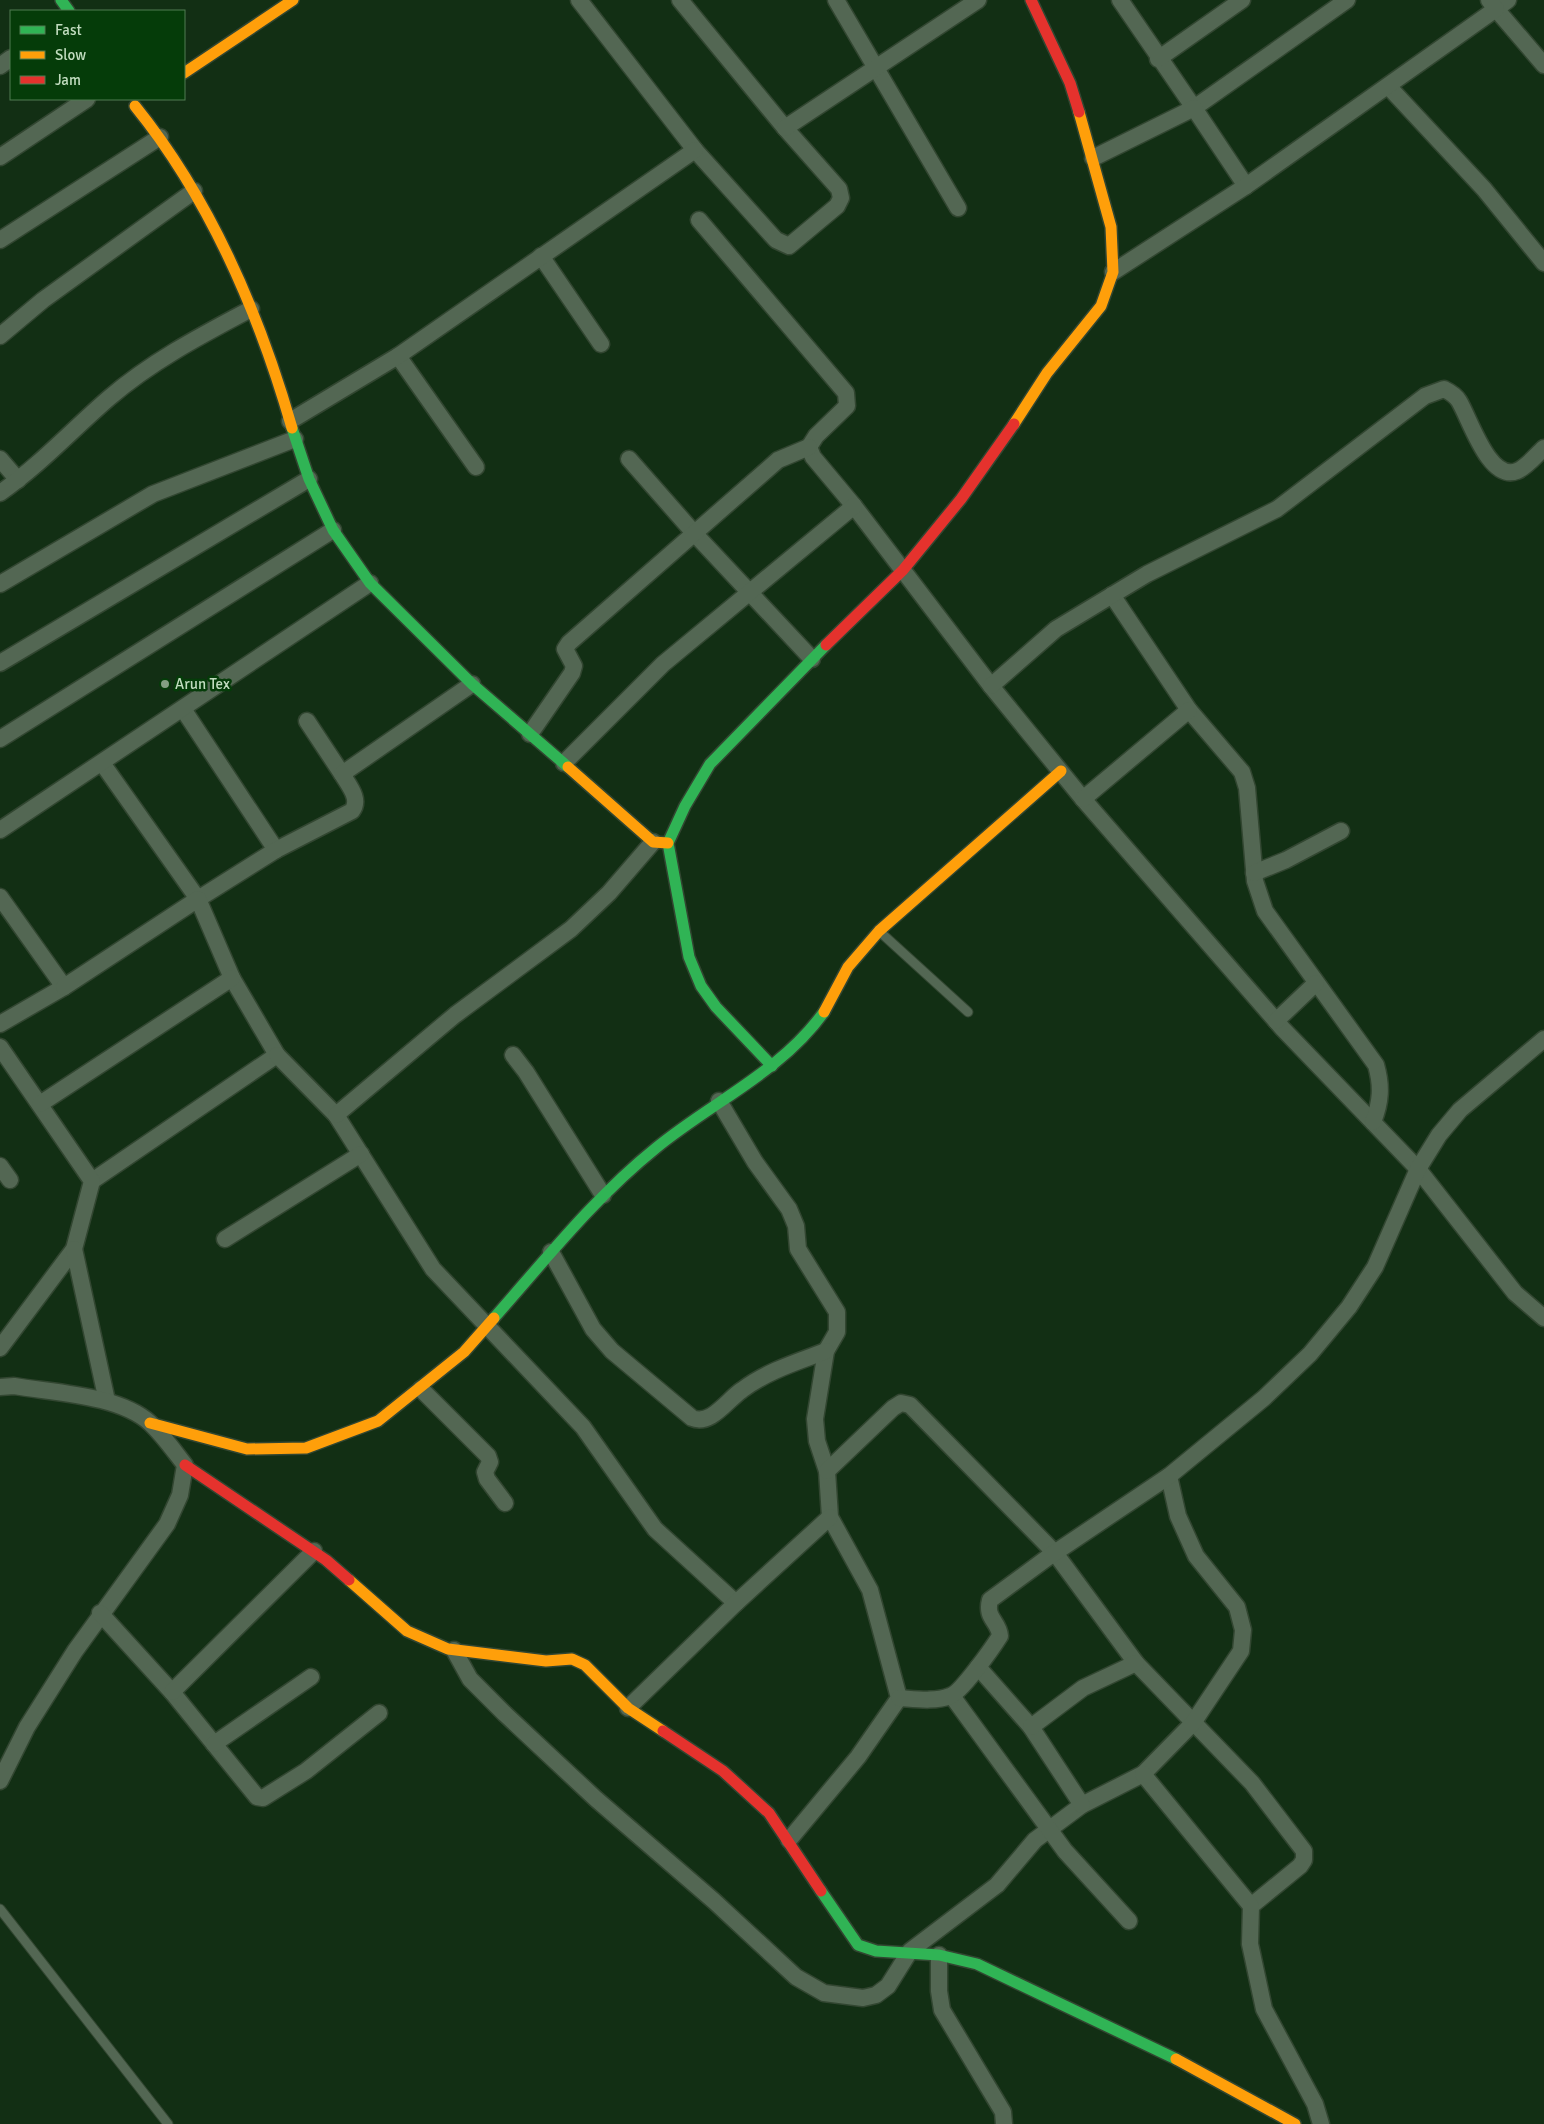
<svg xmlns="http://www.w3.org/2000/svg" width="1544" height="2124" font-family="Signika,sans-serif">
<style>
.lines{fill:none;stroke-linecap:round;stroke-linejoin:round}
.lane-casing{stroke:#324631;stroke-width:11}
.street-casing{stroke:#324631;stroke-width:19}
.fast-casing{stroke:#324631;stroke-width:14}
.slow-casing{stroke:#324631;stroke-width:14}
.jam-casing{stroke:#324631;stroke-width:14}
.lane{stroke:#536753;stroke-width:9}
.street{stroke:#536753;stroke-width:16}
.fast{stroke:#30b455;stroke-width:11}
.slow{stroke:#ff9f0a;stroke-width:11}
.jam{stroke:#e5322d;stroke-width:11}
.poi-dot{fill:#849f83;stroke:#053c09;stroke-width:2}
.labels{text-anchor:middle;stroke-width:5;stroke-linejoin:round;paint-order:stroke}
.poi-label{font-size:15px;fill:#c1dcbf;stroke:#053c09;text-anchor:start}
</style>
<rect width="100%" height="100%" fill="#122f14"/>
<g class="lines">
<g class="lane-casing">
<g id="lane">
<path d="M879 931 968 1012"/>
<path d="M0 1909 168 2124"/>
</g>
</g>
<g class="street-casing">
<g id="street">
<path d="M579 0 695 150 776 240 789 246 837 206 841 198 839 189 785 128 680 0"/>
<path d="M836 0 958 208"/>
<path d="M1120 0 1194 108 1347 0"/>
<path d="M1508 0 1496 9 1544 65"/>
<path d="M1158 59 1242 0"/>
<path d="M0 66 11 58"/>
<path d="M1388 86 1484 189 1544 263"/>
<path d="M785 128 978 0"/>
<path d="M0 157 87 99"/>
<path d="M1093 158 1194 108 1246 186"/>
<path d="M699 220 846 393 847 406 816 436 809 447 813 457 854 506 991 686 1083 799 1283 1029 1418 1169 1515 1293 1544 1318"/>
<path d="M0 240 160 137"/>
<path d="M541 256 601 344"/>
<path d="M1113 272 1246 186 1496 9 1489 0"/>
<path d="M0 336 43 300 194 191"/>
<path d="M398 356 476 467"/>
<path d="M290 421 398 356 695 150"/>
<path d="M0 459 18 480"/>
<path d="M629 459 694 533 812 659"/>
<path d="M0 493C40 465 73 429 109 398 152 361 202 335 251 309"/>
<path d="M0 584 153 494 295 439"/>
<path d="M1112 595 1189 710 1242 772 1247 788 1255 881 1265 911 1376 1065C1382 1086 1381 1102 1373 1122"/>
<path d="M0 663 309 479"/>
<path d="M991 686 1056 629 1147 574 1277 509 1425 396 1444 389C1450 392 1456 396 1459 401 1470 419 1489 482 1517 471 1527 467 1536 455 1544 448"/>
<path d="M183 709 276 850"/>
<path d="M307 721 342 774"/>
<path d="M530 734 572 673 574 666 565 649 569 643 778 460 809 447"/>
<path d="M0 739 333 530"/>
<path d="M102 763 198 899 276 850 352 811C361 799 349 786 342 774L472 684"/>
<path d="M564 763 663 664 854 506"/>
<path d="M1083 799 1189 710"/>
<path d="M0 830 370 583"/>
<path d="M1254 873 1286 860 1341 831"/>
<path d="M0 897 64 987 0 1024"/>
<path d="M64 987 198 899 232 978 277 1055 92 1181"/>
<path d="M1276 1021 1316 983"/>
<path d="M0 1047 92 1181 74 1249 0 1348"/>
<path d="M277 1055 336 1115 433 1269 583 1427 655 1529 736 1603"/>
<path d="M513 1055 526 1072 603 1195"/>
<path d="M719 1101 755 1162 789 1209 796 1226 798 1249 837 1312V1332L826 1351 815 1419 817 1441 827 1471 830 1517 870 1590 899 1698 858 1757 789 1840"/>
<path d="M40 1104 232 978"/>
<path d="M336 1115 455 1015 571 929 609 893 653 842"/>
<path d="M0 1166 10 1180"/>
<path d="M225 1239 361 1154"/>
<path d="M74 1249 107 1401"/>
<path d="M551 1252 593 1329 612 1351 692 1418C711 1426 727 1400 742 1390 767 1371 797 1362 826 1351"/>
<path d="M0 1387 14 1386C55 1393 119 1395 150 1423 163 1435 174 1451 185 1465L180 1495 167 1524 75 1651 27 1727 0 1781"/>
<path d="M421 1389 488 1456 490 1462 485 1472 487 1479 505 1503"/>
<path d="M827 1471 893 1408 901 1403 910 1405 1055 1553 1136 1663 1252 1783 1304 1851V1860L1300 1866 1251 1906"/>
<path d="M100 1613 172 1692 257 1797 263 1798 306 1771 379 1713"/>
<path d="M454 1650 470 1679 505 1714 596 1799 714 1901 796 1977 824 1993 863 1998 876 1995 888 1986 910 1951 997 1885 1035 1840 1082 1805 1143 1774 1193 1723 1241 1651 1243 1630 1237 1607 1196 1556 1178 1516 1169 1476"/>
<path d="M978 1667 1031 1727 1082 1805"/>
<path d="M172 1692 314 1551"/>
<path d="M952 1696 1065 1851 1129 1921"/>
<path d="M899 1698C915 1699 935 1702 950 1696 961 1693 993 1647 1000 1636 999 1621 985 1619 990 1600L1047 1558 1169 1476 1264 1398 1310 1354 1349 1307 1375 1267 1418 1169 1439 1135 1460 1110 1544 1039"/>
<path d="M628 1708 736 1603 830 1517"/>
<path d="M1031 1727 1083 1688 1136 1663"/>
<path d="M214 1744 311 1677"/>
<path d="M1143 1774 1251 1906 1250 1944 1264 2009 1315 2104 1321 2124"/>
<path d="M939 1955V1991L942 2010 1003 2112 1004 2124"/>
</g>
</g>
<g class="fast-casing">
<g id="fast">
<path d="M61 0 69 11"/>
<path d="M292 428 309 479 333 530 370 583 472 684 568 767"/>
<path d="M772 1066 716 1007 701 986 689 957 668 843 685 806 710 764 826 645"/>
<path d="M494 1318C546 1259 595 1197 656 1148 712 1102 781 1072 824 1012"/>
<path d="M821 1891 858 1945 876 1951 939 1955 977 1964 1176 2059"/>
</g>
</g>
<g class="slow-casing">
<g id="slow">
<path d="M184 73 293 0"/>
<path d="M135 106C211 200 259 313 292 428"/>
<path d="M1014 424 1047 373 1101 306 1113 272 1111 227 1079 112"/>
<path d="M568 767 653 842 668 843"/>
<path d="M824 1012 848 967 879 931 1061 771"/>
<path d="M150 1423 247 1449 306 1448 378 1421 464 1352 494 1318"/>
<path d="M349 1580 407 1631 448 1649 546 1661 572 1659 585 1665 628 1708 663 1731"/>
<path d="M1176 2059 1295 2124"/>
</g>
</g>
<g class="jam-casing">
<g id="jam">
<path d="M1031 0 1070 83 1079 112"/>
<path d="M826 645 903 570 961 499 1014 424"/>
<path d="M185 1465 326 1560 349 1580"/>
<path d="M663 1731 723 1771 769 1813 821 1891"/>
</g>
</g>
<use href="#lane" class="lane"/>
<use href="#street" class="street"/>
<use href="#fast" class="fast"/>
<use href="#slow" class="slow"/>
<use href="#jam" class="jam"/>
</g>
<circle class="poi-dot" cx="165" cy="684" r="5"/>
<g class="labels">
<g class="poi-label">
<text x="175" y="689">Arun Tex</text>
</g>
</g>
<rect x="10" y="10" width="175" height="90" fill="#053c09" stroke="#507c52"/>
<rect x="20" y="26" width="25" height="8" fill="#30b455" stroke="#507c52"/>
<text x="55" y="35" font-size="15" fill="#c1dcbf">Fast</text>
<rect x="20" y="51" width="25" height="8" fill="#ff9f0a" stroke="#507c52"/>
<text x="55" y="60" font-size="15" fill="#c1dcbf">Slow</text>
<rect x="20" y="76" width="25" height="8" fill="#e5322d" stroke="#507c52"/>
<text x="55" y="85" font-size="15" fill="#c1dcbf">Jam</text>
</svg>
